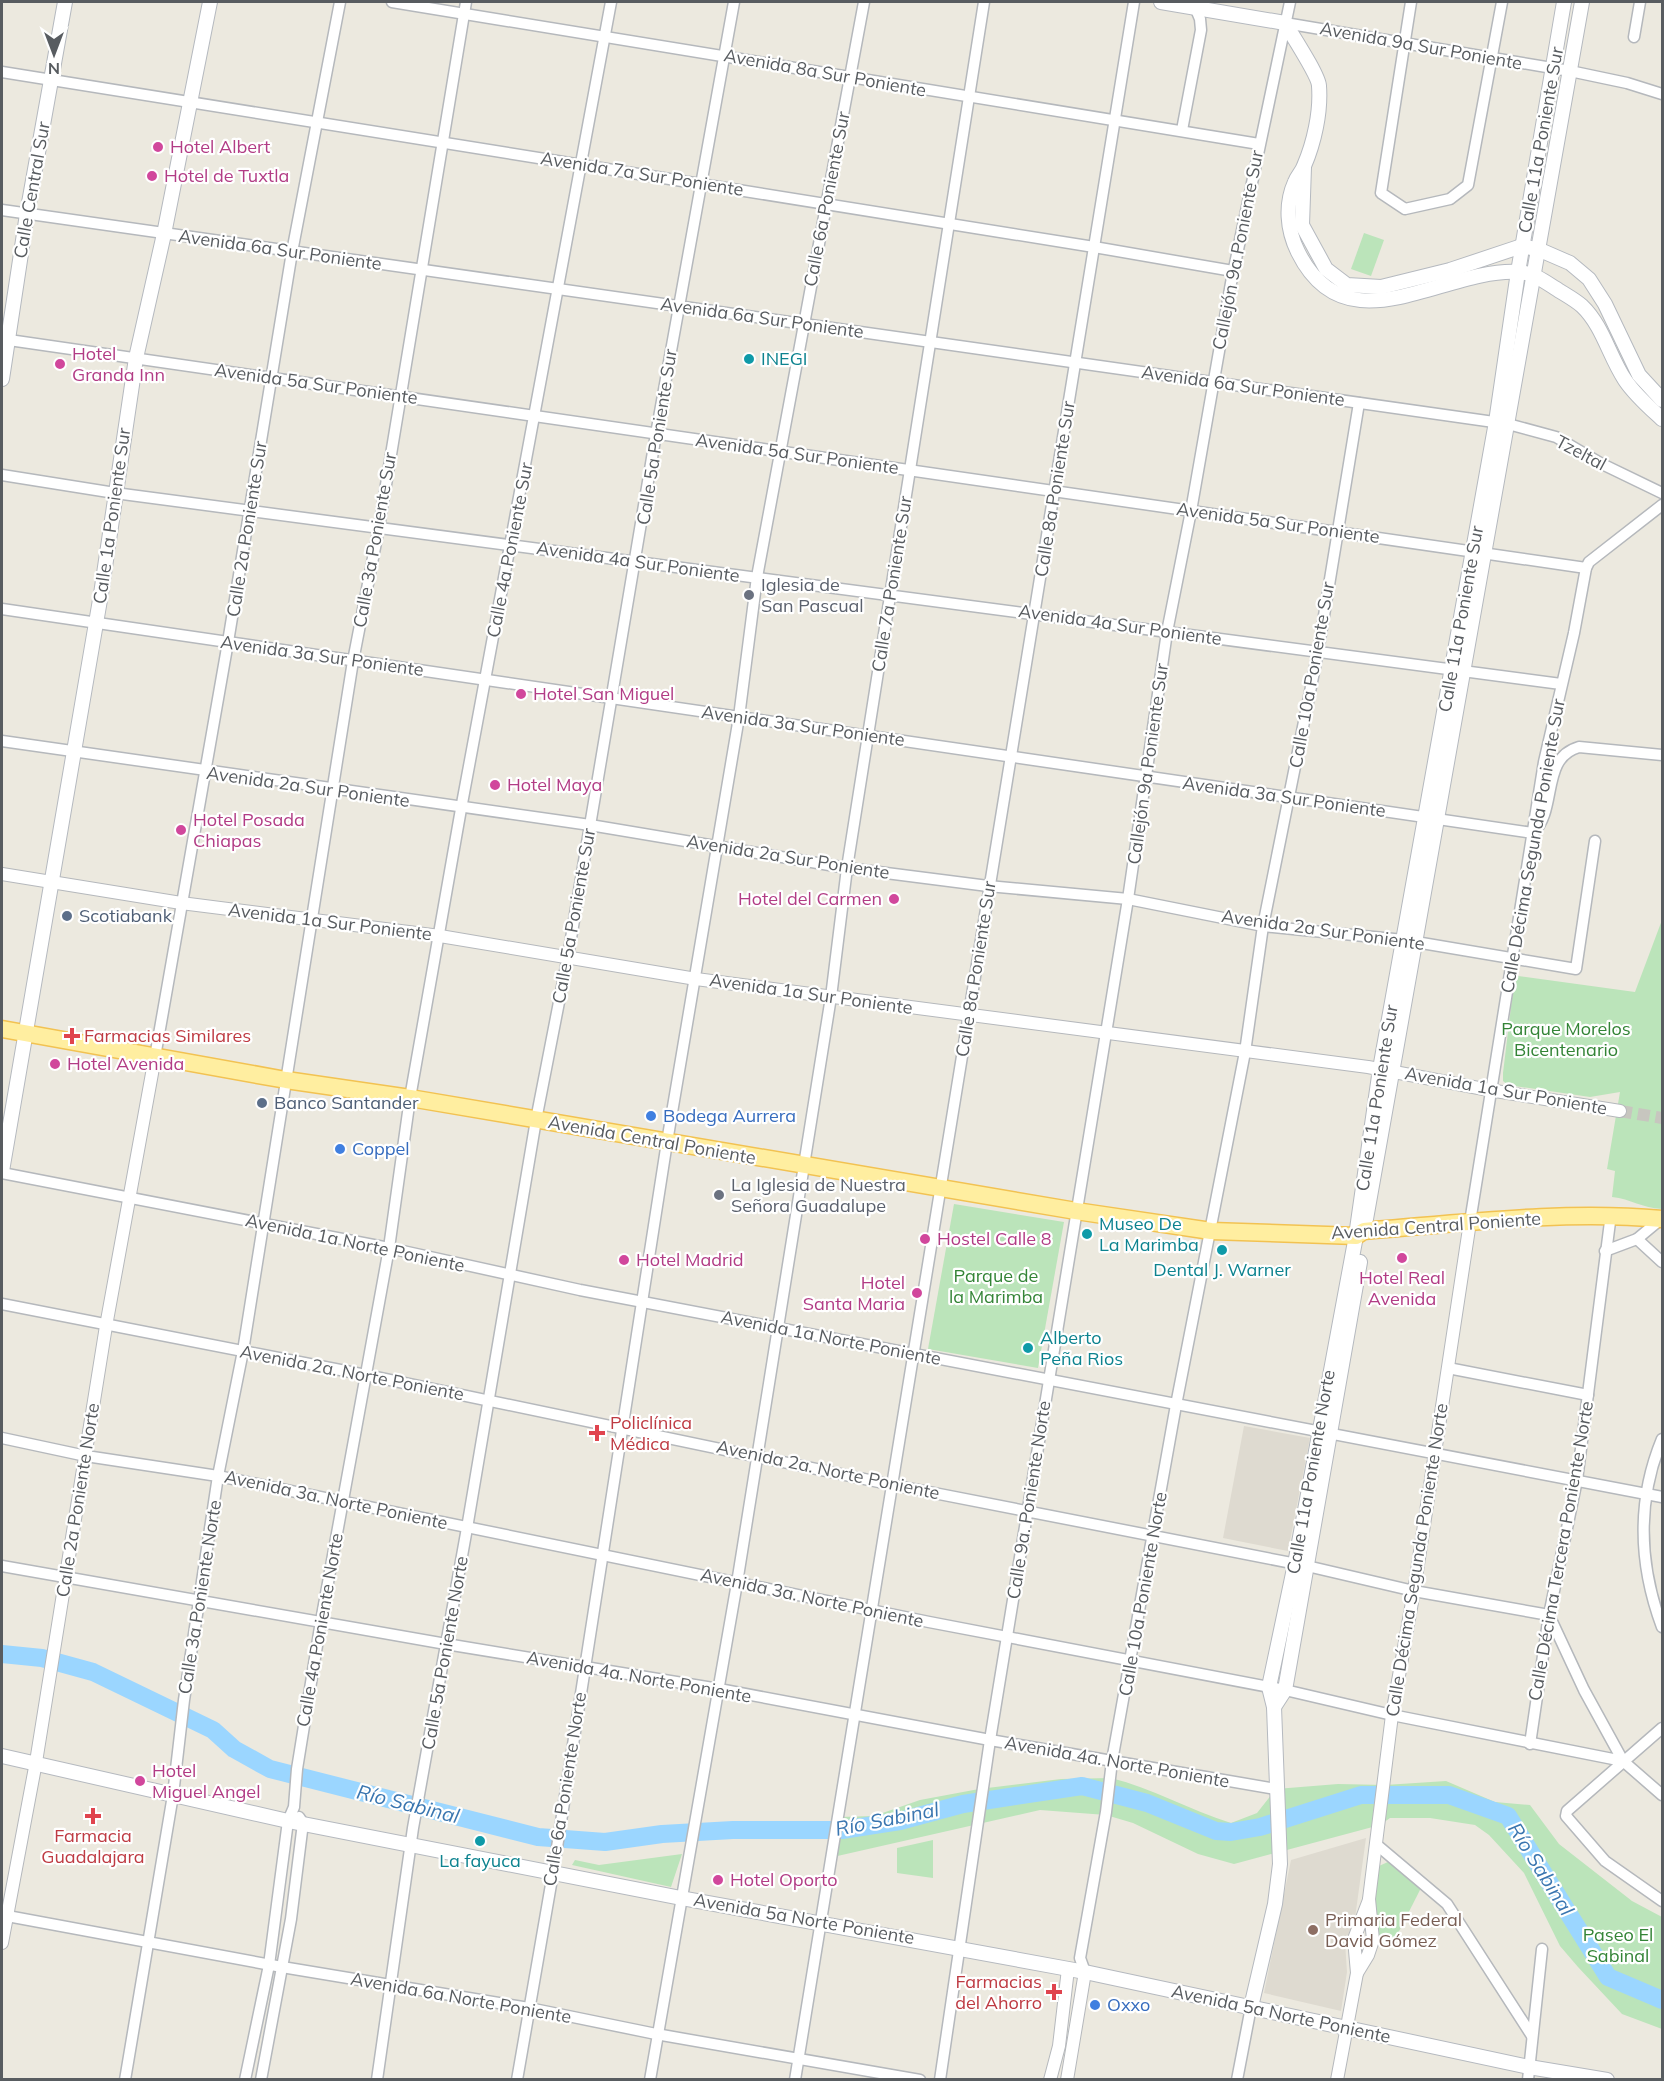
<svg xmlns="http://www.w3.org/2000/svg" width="1664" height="2081" font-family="Mulish,sans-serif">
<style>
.education{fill:#dedad0}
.green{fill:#bbe4ba}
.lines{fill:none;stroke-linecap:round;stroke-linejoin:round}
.river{stroke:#9bd6ff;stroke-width:18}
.tertiary-tunnel{stroke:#c7c6bf;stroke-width:12;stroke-dasharray:12 6;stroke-linecap:butt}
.minor-casing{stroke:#b5b8bc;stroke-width:13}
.tertiary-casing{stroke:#b5b8bc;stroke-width:14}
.secondary-casing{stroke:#b5b9bf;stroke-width:16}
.primary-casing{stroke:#f2c252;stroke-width:19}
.minor{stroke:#fff;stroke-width:10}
.tertiary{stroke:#fff;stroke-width:12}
.secondary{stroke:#fff;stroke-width:14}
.primary{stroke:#ffeea0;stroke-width:16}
.hotel-dot{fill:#d1479c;stroke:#fff;stroke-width:2}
.culture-dot{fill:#0f9aa8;stroke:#fff;stroke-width:2}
.worship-dot{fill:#6b7280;stroke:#fff;stroke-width:2}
.service-dot{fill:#5c6f8a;stroke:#fff;stroke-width:2}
.health-dot{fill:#e0444e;stroke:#fff;stroke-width:2}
.shop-dot{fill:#3f7fe0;stroke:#fff;stroke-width:2}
.education-dot{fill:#8d6e63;stroke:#fff;stroke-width:2}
.labels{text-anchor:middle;stroke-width:4.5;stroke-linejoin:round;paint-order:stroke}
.street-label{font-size:18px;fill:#585c60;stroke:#fff}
.hotel-label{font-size:18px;fill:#b23c85;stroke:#fff;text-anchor:start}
.culture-label{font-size:18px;fill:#0d838f;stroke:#fff;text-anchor:start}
.worship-label{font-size:18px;fill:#5b616d;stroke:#fff;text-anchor:start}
.service-label{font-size:18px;fill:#4e5e75;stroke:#fff;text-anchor:start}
.park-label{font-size:18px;fill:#338436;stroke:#fff}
.health-label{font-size:18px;fill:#be3a42;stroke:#fff;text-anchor:start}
.shop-label{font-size:18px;fill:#366cbe;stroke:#fff;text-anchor:start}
.education-label{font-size:18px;fill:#785e54;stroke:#fff;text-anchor:start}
.water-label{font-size:20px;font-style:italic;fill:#3a76b0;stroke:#fff}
</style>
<rect width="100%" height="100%" fill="#ece9df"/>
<g class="education">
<path d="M1244 1426 1310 1438 1288 1551 1223 1538Z"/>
<path d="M1366 1838 1355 1918 1345 1942 1347 1972 1341 2011 1264 1993 1291 1860Z"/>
</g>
<g class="green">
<path d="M1364 233 1384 240 1371 276 1351 269Z"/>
<path d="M1662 920V1209C1642 1208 1631 1199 1612 1197L1615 1171 1607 1169 1620 1092 1590 1097 1508 1085 1503 1081V1073L1514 982 1518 976 1635 992Z"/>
<path d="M954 1204 1064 1222 1038 1368 928 1349Z"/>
<path d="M1111 1778C1152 1788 1190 1810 1231 1823L1257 1813 1276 1789 1338 1784 1385 1785 1446 1781 1495 1802 1530 1805 1559 1844 1632 1901 1662 1917V2029L1622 2014 1578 1967 1560 1946 1524 1873 1489 1835 1475 1825 1430 1818H1390L1380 1825 1234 1864 1198 1854 1133 1823 1106 1815 1040 1810 833 1857 839 1817 874 1816 920 1800 979 1789 1061 1779Z"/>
<path d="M933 1840V1878L897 1873V1848Z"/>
<path d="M682 1854 671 1887 572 1865 575 1860 599 1865Z"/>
<path d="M1390 1861 1422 1886 1390 1949 1376 1943 1372 1901 1379 1866Z"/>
</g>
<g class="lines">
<path class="river" d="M2 1654 42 1658 93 1672 213 1730 234 1749 270 1769 538 1837 605 1842 662 1834 733 1830H842L900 1821 963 1804 1082 1786 1147 1803 1216 1831 1231 1832 1260 1827 1361 1795H1449L1508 1816 1608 1977 1662 2000"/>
<path class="tertiary-tunnel" d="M1620 1111 1662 1118"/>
<g class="minor-casing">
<g id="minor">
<path d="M392 2 1259 144"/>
<path d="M1411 2 1381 193 1405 209 1450 199 1468 185 1502 2"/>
<path d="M1285 23 1570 71 1627 83 1662 94"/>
<path d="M1634 37 1640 2"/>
<path d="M2 72 1094 247 1233 271"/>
<path d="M1182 130 1201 30 1200 19 1195 7 1204 2"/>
<path d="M2 210 1508 424 1556 437 1602 464 1662 493"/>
<path d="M2 339 1586 568"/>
<path d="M2 475 115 493 1561 684"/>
<path d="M2 609 1533 833C1558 809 1540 758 1579 747L1662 755"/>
<path d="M2 741 590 825 847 868 988 886 1128 899 1263 926 1404 940 1576 969 1595 841"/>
<path d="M155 1057 228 642 292 252 340 2"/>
<path d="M2 1173 389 1248 580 1290 1662 1497"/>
<path d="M1470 1222 1544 762 1574 633 1586 568 1589 562 1662 505"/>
<path d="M1637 1239 1662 1262"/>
<path d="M1605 1251 1637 1239 1661 1219"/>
<path d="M2 1304 366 1375 893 1485 1307 1566 1414 1591 1549 1615"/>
<path d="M1448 1368 1588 1395"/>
<path d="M2 1438 86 1456 218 1476 929 1622 1285 1690 1392 1715 1623 1761"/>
<path d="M1662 1439C1636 1502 1639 1565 1662 1627"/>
<path d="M2 1566 446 1644 719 1689 990 1740 1276 1789"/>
<path d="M1549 1615 1584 1690 1623 1761 1662 1795"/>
<path d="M1662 1728 1567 1811 1566 1816 1605 1861 1662 1901"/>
<path d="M1530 1744 1549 1615 1577 1480 1611 1214"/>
<path d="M1377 1845 1447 1904 1532 2036"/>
<path d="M2 1915 282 1967 529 2008 656 2034 920 2080"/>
<path d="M1085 1972 1080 1958 1106 1812 1112 1761 1176 1405 1245 1052 1263 926 1318 652 1359 403"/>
<path d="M125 2080 173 1795 184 1700 218 1476 243 1351 353 661 379 527 466 2"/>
<path d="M245 2080 269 1965 288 1821 294 1807 297 1769 321 1621 389 1248 410 1098 461 809 611 2"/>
<path d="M261 2080 291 1919 303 1823 299 1817"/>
<path d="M377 2080 413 1828 467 1528 536 1120 568 956 656 434 734 2"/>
<path d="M517 2080 553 1873 667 1142 739 717 757 577 864 2"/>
<path d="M650 2080 737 1583 831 997 847 868 984 2"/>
<path d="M795 2080 1134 2"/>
<path d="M940 2080 990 1740 1128 899 1167 632 1191 511 1231 283 1290 2"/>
<path d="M1237 2080 1251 2007"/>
<path d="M1528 2080 1542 1949"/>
</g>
</g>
<g class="tertiary-casing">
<g id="tertiary">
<path d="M2 874 181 903 440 936 696 979 1368 1067 1489 1090 1620 1111"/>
<path d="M2 1943 36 1762 106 1326 155 1057"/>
<path d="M1357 1973 1368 1955 1373 1940 1369 1899 1392 1715 1414 1591 1470 1222"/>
<path d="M1050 2080 1059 2046 1068 1969"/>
<path d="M1067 2080 1085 1972"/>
<path d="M1337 2080 1357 1973 1354 1939 1369 1900"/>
</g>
</g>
<g class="secondary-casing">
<g id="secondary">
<path d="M1161 2 1285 23C1292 35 1319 76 1319 86 1321 112 1314 143 1304 166 1302 172 1297 176 1295 182 1285 204 1287 230 1298 252 1347 351 1443 267 1519 272 1533 273 1544 281 1555 288 1564 294 1574 299 1582 306 1603 326 1609 356 1625 380 1635 395 1649 407 1662 419"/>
<path d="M1304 167 1302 225 1326 269 1347 285 1381 287 1450 270 1522 246 1540 250 1570 263 1589 279 1605 304 1639 375 1662 400"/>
<path d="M2 379 27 214 65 2"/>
<path d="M2 1171 101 594 136 358 164 234 210 2"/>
<path d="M1366 1219 1582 2"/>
<path d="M1274 1707 1285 1690 1360 1262"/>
<path d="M2 1756 288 1821 681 1898 1085 1972 1529 2067 1607 2080"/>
<path d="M1251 2007 1275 1904 1280 1864 1274 1707 1269 1687 1295 1564 1356 1236 1380 1069 1496 422 1518 272 1564 2"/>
</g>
</g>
<g class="primary-casing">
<path id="primary" d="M2 1029 286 1080 410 1098 1076 1211 1211 1231 1356 1236 1364 1231C1463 1223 1564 1210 1662 1219"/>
</g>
<use href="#minor" class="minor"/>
<use href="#tertiary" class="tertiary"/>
<use href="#secondary" class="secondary"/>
<use href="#primary" class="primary"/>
</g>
<g class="hotel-dot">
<circle cx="158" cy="147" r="6"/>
<circle cx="152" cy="176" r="6"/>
<circle cx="60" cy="364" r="6"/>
<circle cx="521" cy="694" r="6"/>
<circle cx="495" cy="785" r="6"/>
<circle cx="181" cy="830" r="6"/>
<circle cx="894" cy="899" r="6"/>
<circle cx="55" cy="1064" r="6"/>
<circle cx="925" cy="1239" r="6"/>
<circle cx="1402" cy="1258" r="6"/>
<circle cx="624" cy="1260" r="6"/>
<circle cx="917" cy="1293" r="6"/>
<circle cx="140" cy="1781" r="6"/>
<circle cx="718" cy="1880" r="6"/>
</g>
<g class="culture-dot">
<circle cx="749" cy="359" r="6"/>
<circle cx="1087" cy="1234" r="6"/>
<circle cx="1222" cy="1250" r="6"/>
<circle cx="1028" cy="1348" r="6"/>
<circle cx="480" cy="1841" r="6"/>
</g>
<g class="worship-dot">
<circle cx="749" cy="595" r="6"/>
<circle cx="719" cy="1195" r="6"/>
</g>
<g class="service-dot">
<circle cx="67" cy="916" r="6"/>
<circle cx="262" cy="1103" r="6"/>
</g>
<g class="health-dot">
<path d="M69 1027h6v6h6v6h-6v6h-6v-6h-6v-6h6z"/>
<path d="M594 1424h6v6h6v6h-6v6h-6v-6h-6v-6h6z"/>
<path d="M90 1807h6v6h6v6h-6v6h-6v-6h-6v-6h6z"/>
<path d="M1051 1983h6v6h6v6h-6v6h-6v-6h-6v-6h6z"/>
</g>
<g class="shop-dot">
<circle cx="651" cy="1116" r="6"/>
<circle cx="340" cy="1149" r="6"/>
<circle cx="1095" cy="2005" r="6"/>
</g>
<circle class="education-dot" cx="1313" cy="1930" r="6"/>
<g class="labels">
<g class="street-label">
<text transform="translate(1421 46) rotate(10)" y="6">Avenida 9a Sur Poniente</text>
<text transform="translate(825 73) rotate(10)" y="6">Avenida 8a Sur Poniente</text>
<text transform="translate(1541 140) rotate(-80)" y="6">Calle 11a Poniente Sur</text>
<text transform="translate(642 174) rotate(9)" y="6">Avenida 7a Sur Poniente</text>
<text transform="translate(32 190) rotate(-80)" y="6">Calle Central Sur</text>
<text transform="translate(827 199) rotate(-79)" y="6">Calle 6a Poniente Sur</text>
<text transform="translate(280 250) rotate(8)" y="6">Avenida 6a Sur Poniente</text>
<text transform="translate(1238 250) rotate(-79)" y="6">Callejón 9a Poniente Sur</text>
<text transform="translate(762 318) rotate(8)" y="6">Avenida 6a Sur Poniente</text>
<text transform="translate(316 384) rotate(8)" y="6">Avenida 5a Sur Poniente</text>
<text transform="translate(1243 386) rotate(8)" y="6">Avenida 6a Sur Poniente</text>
<text transform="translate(657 437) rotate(-81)" y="6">Calle 5a Poniente Sur</text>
<text transform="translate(1581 453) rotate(28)" y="6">Tzeltal</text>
<text transform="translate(797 454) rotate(8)" y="6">Avenida 5a Sur Poniente</text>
<text transform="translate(1055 489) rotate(-81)" y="6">Calle 8a Poniente Sur</text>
<text transform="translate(112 516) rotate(-82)" y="6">Calle 1a Poniente Sur</text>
<text transform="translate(1278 523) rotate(8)" y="6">Avenida 5a Sur Poniente</text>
<text transform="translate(247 529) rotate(-81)" y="6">Calle 2a Poniente Sur</text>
<text transform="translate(375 540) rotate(-80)" y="6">Calle 3a Poniente Sur</text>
<text transform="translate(510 550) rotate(-79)" y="6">Calle 4a Poniente Sur</text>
<text transform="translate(638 562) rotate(8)" y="6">Avenida 4a Sur Poniente</text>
<text transform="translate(892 584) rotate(-81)" y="6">Calle 7a Poniente Sur</text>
<text transform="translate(1461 619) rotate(-80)" y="6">Calle 11a Poniente Sur</text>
<text transform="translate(1120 625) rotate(8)" y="6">Avenida 4a Sur Poniente</text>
<text transform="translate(322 656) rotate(8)" y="6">Avenida 3a Sur Poniente</text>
<text transform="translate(1312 675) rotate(-80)" y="6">Calle 10a Poniente Sur</text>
<text transform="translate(803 726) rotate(8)" y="6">Avenida 3a Sur Poniente</text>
<text transform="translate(1148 764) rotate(-82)" y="6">Callejón 9a Poniente Sur</text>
<text transform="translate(308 787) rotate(8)" y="6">Avenida 2a Sur Poniente</text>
<text transform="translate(1284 797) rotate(8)" y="6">Avenida 3a Sur Poniente</text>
<text transform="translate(1533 846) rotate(-80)" y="6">Calle Décima Segunda Poniente Sur</text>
<text transform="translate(788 857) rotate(9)" y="6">Avenida 2a Sur Poniente</text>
<text transform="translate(574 916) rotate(-80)" y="6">Calle 5a Poniente Sur</text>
<text transform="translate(330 922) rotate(7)" y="6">Avenida 1a Sur Poniente</text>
<text transform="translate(1323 930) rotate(8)" y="6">Avenida 2a Sur Poniente</text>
<text transform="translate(976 969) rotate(-81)" y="6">Calle 8a Poniente Sur</text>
<text transform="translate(811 994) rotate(8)" y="6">Avenida 1a Sur Poniente</text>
<text transform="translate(1506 1091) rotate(10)" y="6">Avenida 1a Sur Poniente</text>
<text transform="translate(1377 1098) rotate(-81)" y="6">Calle 11a Poniente Sur</text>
<text transform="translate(652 1140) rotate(10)" y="6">Avenida Central Poniente</text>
<text transform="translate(1436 1226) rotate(-4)" y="6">Avenida Central Poniente</text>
<text transform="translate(355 1243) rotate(12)" y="6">Avenida 1a Norte Poniente</text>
<text transform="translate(831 1338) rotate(11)" y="6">Avenida 1a Norte Poniente</text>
<text transform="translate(352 1373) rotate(11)" y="6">Avenida 2a. Norte Poniente</text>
<text transform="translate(828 1470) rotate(12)" y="6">Avenida 2a. Norte Poniente</text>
<text transform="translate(1311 1472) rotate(-80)" y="6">Calle 11a Poniente Norte</text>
<text transform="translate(78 1500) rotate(-81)" y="6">Calle 2a Poniente Norte</text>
<text transform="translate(336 1500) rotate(12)" y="6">Avenida 3a. Norte Poniente</text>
<text transform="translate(1029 1500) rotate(-81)" y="6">Calle 9a. Poniente Norte</text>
<text transform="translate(1561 1551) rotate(-80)" y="6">Calle Décima Tercera Poniente Norte</text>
<text transform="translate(1417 1560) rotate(-81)" y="6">Calle Décima Segunda Poniente Norte</text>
<text transform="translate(1143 1594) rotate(-80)" y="6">Calle 10a Poniente Norte</text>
<text transform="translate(200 1597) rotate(-81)" y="6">Calle 3a Poniente Norte</text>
<text transform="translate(812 1598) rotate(12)" y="6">Avenida 3a. Norte Poniente</text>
<text transform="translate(320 1630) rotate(-80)" y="6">Calle 4a Poniente Norte</text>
<text transform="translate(445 1653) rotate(-80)" y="6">Calle 5a Poniente Norte</text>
<text transform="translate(639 1677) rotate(10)" y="6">Avenida 4a. Norte Poniente</text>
<text transform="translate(1117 1762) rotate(10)" y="6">Avenida 4a. Norte Poniente</text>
<text transform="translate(565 1789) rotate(-81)" y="6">Calle 6a Poniente Norte</text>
<text transform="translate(804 1919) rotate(10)" y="6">Avenida 5a Norte Poniente</text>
<text transform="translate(461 1998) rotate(10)" y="6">Avenida 6a Norte Poniente</text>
<text transform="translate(1281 2014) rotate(12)" y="6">Avenida 5a Norte Poniente</text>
</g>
<g class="hotel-label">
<text x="170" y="153">Hotel Albert</text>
<text x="164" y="182">Hotel de Tuxtla</text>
<text x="72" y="360">Hotel<tspan x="72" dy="21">Granda Inn</tspan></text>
<text x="533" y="700">Hotel San Miguel</text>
<text x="507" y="791">Hotel Maya</text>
<text x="193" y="826">Hotel Posada<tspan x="193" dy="21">Chiapas</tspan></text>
<text x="882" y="905" text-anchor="end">Hotel del Carmen</text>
<text x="67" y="1070">Hotel Avenida</text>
<text x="937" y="1245">Hostel Calle 8</text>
<text x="636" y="1266">Hotel Madrid</text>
<text x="1402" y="1284" text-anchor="middle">Hotel Real<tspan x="1402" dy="21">Avenida</tspan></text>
<text x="905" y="1289" text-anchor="end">Hotel<tspan x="905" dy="21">Santa Maria</tspan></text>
<text x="152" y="1777">Hotel<tspan x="152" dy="21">Miguel Angel</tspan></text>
<text x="730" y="1886">Hotel Oporto</text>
</g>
<g class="culture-label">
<text x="761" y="365">INEGI</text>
<text x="1099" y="1230">Museo De<tspan x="1099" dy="21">La Marimba</tspan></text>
<text x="1222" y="1276" text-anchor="middle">Dental J. Warner</text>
<text x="1040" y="1344">Alberto<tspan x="1040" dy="21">Peña Rios</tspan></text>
<text x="480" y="1867" text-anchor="middle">La fayuca</text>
</g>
<g class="worship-label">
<text x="761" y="591">Iglesia de<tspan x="761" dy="21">San Pascual</tspan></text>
<text x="731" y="1191">La Iglesia de Nuestra<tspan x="731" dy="21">Señora Guadalupe</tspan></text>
</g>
<g class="service-label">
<text x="79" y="922">Scotiabank</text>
<text x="274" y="1109">Banco Santander</text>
</g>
<g class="park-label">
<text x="1566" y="1035">Parque Morelos<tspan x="1566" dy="21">Bicentenario</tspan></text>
<text x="996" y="1282">Parque de<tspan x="996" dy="21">la Marimba</tspan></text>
<text x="1618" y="1941">Paseo El<tspan x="1618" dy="21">Sabinal</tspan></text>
</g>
<g class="health-label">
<text x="84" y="1042">Farmacias Similares</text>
<text x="610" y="1429">Policlínica<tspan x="610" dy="21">Médica</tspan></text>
<text x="93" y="1842" text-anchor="middle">Farmacia<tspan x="93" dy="21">Guadalajara</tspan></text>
<text x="1042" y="1988" text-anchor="end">Farmacias<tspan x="1042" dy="21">del Ahorro</tspan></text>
</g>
<g class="shop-label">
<text x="663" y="1122">Bodega Aurrera</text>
<text x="352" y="1155">Coppel</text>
<text x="1107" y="2011">Oxxo</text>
</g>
<g class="education-label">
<text x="1325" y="1926">Primaria Federal<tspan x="1325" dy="21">David Gómez</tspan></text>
</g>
<g class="water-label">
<text transform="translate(408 1804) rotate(14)" y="7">Río Sabinal</text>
<text transform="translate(887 1819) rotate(-11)" y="7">Río Sabinal</text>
<text transform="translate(1541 1869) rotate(58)" y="7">Río Sabinal</text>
</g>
</g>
<rect width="1664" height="2081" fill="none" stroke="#585c60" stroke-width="6"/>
<g transform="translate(54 54) rotate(180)" stroke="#ffffff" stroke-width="4.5" paint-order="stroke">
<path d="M0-4.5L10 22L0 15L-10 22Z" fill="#585c60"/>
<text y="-9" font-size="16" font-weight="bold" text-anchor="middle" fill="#585c60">N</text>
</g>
</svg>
